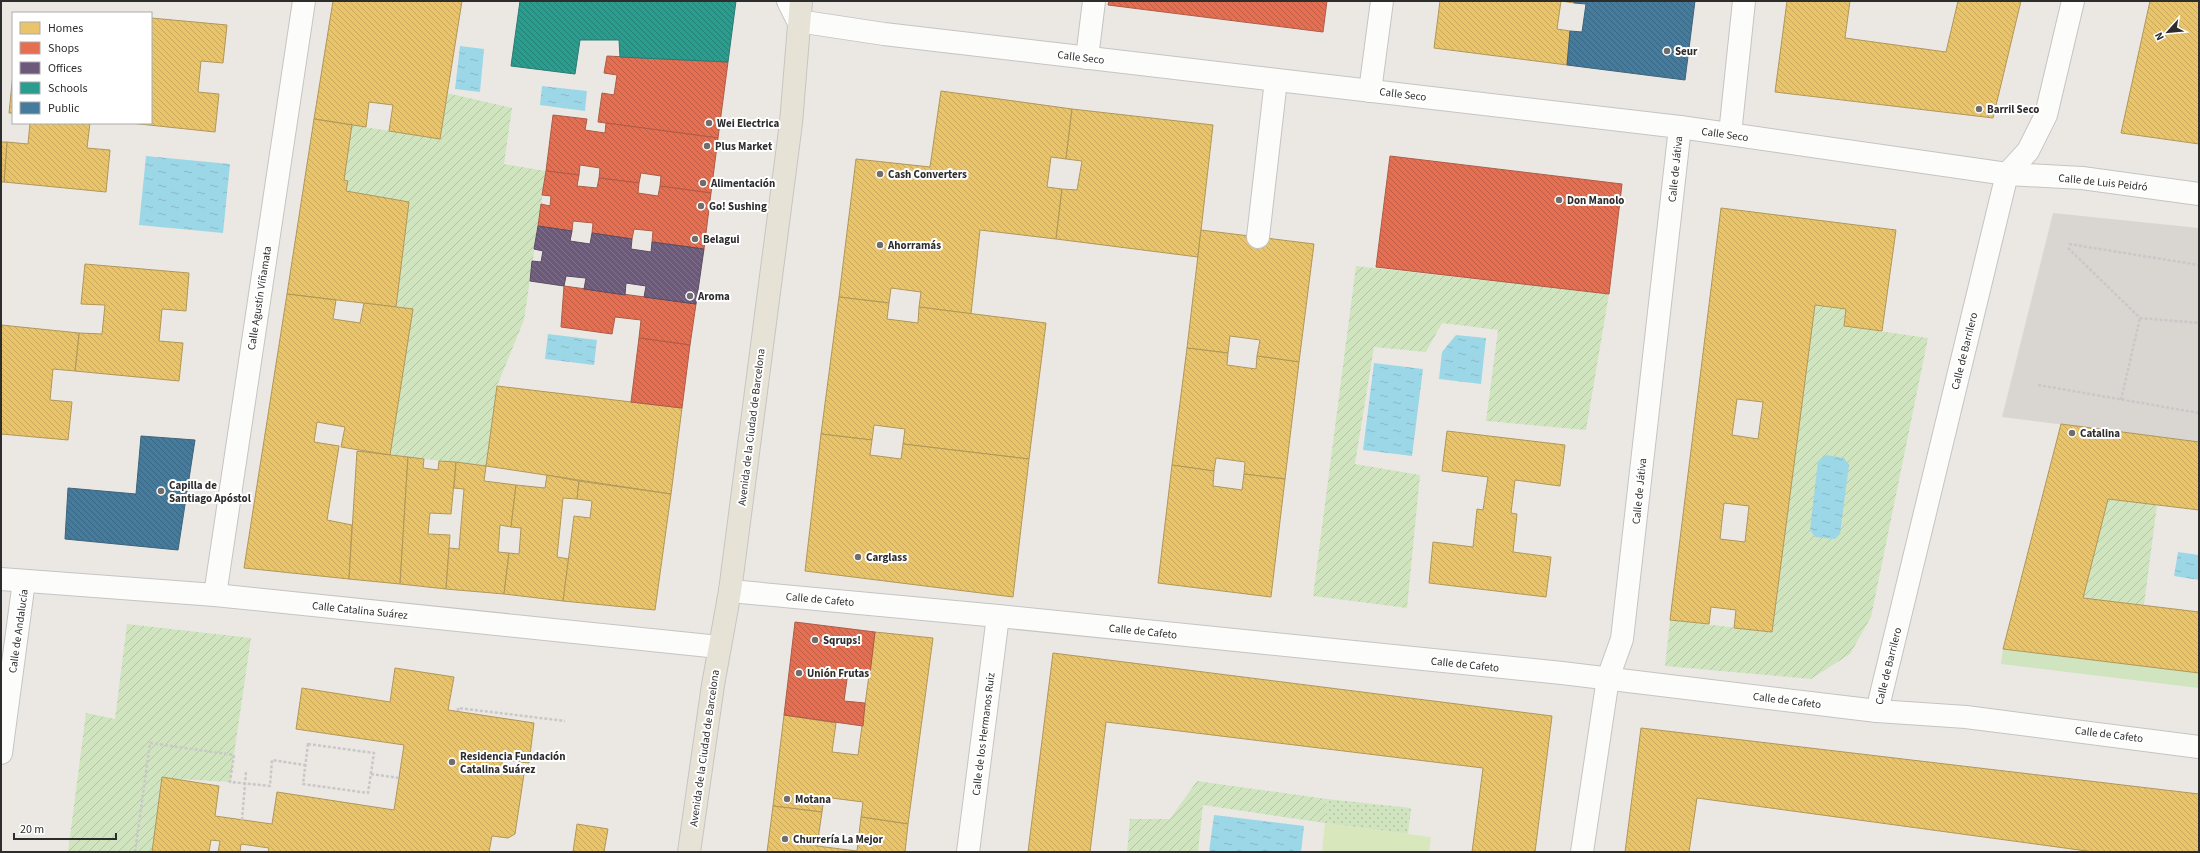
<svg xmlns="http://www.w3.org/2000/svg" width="2200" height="853" font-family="'Source Sans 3',sans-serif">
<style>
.grass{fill:#d0e4bf}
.park{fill:url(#park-dots)}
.garden{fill:url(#garden-furrows)}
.pitch{fill:#d9e7bd}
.plaza{fill:#d9d6d2}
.water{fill:url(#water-ripples)}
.homes{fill:url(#homes-back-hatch);stroke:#b19758;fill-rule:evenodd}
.shops{fill:url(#shops-back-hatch);stroke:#af5b46}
.offices{fill:url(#offices-back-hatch);stroke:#5a4c63}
.schools{fill:url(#schools-back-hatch);stroke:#2b7b72}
.public{fill:url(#public-back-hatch);stroke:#3e647b}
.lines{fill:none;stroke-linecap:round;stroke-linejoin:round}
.minor-casing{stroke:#c5c4c4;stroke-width:24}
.major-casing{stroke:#c6c5c3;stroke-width:24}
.path{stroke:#c8c8c8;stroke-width:2.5;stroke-dasharray:3 2;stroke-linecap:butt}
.minor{stroke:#fcfcfb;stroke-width:22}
.major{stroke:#e7e2d6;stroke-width:22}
.poi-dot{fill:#706e6d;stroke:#fff;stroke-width:1.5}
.labels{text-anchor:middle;stroke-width:4;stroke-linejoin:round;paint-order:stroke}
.poi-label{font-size:11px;font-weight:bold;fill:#2d2d2d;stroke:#fff;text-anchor:start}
.street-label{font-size:11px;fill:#2d2d2d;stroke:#fff}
</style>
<defs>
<pattern id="park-dots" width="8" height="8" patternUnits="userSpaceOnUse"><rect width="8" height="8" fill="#d0e4bf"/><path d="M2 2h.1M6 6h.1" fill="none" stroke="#b3c4a4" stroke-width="1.8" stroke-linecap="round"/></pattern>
<pattern id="garden-furrows" width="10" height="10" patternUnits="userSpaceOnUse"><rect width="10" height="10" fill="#d0e4bf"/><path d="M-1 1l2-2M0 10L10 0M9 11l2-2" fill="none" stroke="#b3c4a4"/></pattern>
<pattern id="water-ripples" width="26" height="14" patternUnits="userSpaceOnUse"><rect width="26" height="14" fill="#9cd7e8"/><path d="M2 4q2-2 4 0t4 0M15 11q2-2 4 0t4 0" fill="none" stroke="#87b9c7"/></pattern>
<pattern id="homes-back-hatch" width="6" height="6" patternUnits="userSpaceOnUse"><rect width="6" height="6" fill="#e9c46a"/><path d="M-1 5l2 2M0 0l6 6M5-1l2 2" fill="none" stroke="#c8a95c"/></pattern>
<pattern id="shops-back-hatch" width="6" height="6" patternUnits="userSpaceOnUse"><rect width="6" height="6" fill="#e76f51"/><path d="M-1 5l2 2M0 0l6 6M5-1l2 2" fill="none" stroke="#bc5c44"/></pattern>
<pattern id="offices-back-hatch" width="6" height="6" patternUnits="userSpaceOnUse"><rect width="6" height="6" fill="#6d597a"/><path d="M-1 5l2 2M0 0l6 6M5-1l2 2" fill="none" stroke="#82738c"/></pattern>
<pattern id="schools-back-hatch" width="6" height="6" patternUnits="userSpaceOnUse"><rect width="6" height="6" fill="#2a9d8f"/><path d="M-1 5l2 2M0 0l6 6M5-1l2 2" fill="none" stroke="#248075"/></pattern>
<pattern id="public-back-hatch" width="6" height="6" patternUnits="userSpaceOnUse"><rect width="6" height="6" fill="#457b9d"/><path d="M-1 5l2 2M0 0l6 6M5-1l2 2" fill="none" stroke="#3a6580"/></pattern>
</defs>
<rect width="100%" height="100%" fill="#ebe8e4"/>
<path class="grass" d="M2003 649 2199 673V688L2001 664Z"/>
<path class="park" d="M1327 799 1411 808 1408 834 1325 823Z"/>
<g class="garden">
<path d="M447 93 512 108 504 164 546 171 524 320 497 386 486 466 390 455 413 309 396 307 409 202 346 191 344 180 352 125 440 139Z"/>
<path d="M1356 266 1609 294 1586 430 1486 421 1498 330 1442 323 1426 352 1374 347 1355 464 1420 475 1407 608 1313 596Z"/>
<path d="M1815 305 1846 309 1844 326 1928 338 1871 617 1850 654 1811 679 1665 666 1670 620 1772 632Z"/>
<path d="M2108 499 2157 505 2144 605 2083 598Z"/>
<path d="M127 624 251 638 230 782 162 778 153 852H68L86 713 115 719Z"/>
<path d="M1197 781 1327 799 1325 823 1203 805 1198 852H1127L1130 819H1170Z"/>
</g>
<path class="pitch" d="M1325 823 1431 837 1429 852H1322Z"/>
<path class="plaza" d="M2053 213 2199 228V442L2002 417Z"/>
<g class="water">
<path d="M460 46 484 49 480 92 455 89Z"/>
<path d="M542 86 587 91 585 111 540 105Z"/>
<path d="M146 156 230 164 223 233 139 225Z"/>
<path d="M548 334 597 340 594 365 545 359Z"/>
<path d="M1456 335 1486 338 1481 384 1439 379 1442 352Z"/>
<path d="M1374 363 1423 369 1412 456 1363 450Z"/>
<path d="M1826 455 1844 458 1849 465 1840 534 1835 539 1815 537 1810 530 1818 461Z"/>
<path d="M2178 552 2199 555V580L2174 576Z"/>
<path d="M1214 815 1304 826 1301 852H1209Z"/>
</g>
<g class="homes">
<path d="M333 1H462L440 139 389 131 393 105 369 102 366 127 314 119Z"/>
<path d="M1440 1H1574V3L1561 1 1557 29 1570 31 1567 65 1434 48Z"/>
<path d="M1787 1H1850L1845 38 1946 52 1958 1H2021L1993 118 1775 92Z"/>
<path d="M2150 1H2199V144L2121 133Z"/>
<path d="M151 18 227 25 223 63 201 61 198 92 219 94 215 132 130 123H151Z"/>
<path d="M13 73V113H9Z"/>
<path d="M941 91 1072 109 1066 159 1051 157 1047 187 1062 189 1056 239 980 230 971 314 919 307 921 292 891 288 889 303 839 297 856 159 930 167Z"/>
<path d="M1072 109 1213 125 1198 257 1056 239 1062 189 1077 190 1082 161 1066 159Z"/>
<path d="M314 119 352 125 344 180 348 181 346 191 409 202 396 307 287 294Z"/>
<path d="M30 123H90L87 148 110 150 106 192 4 182 7 142 28 144Z"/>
<path d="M1 142H7L4 182H1Z"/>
<path d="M1721 208 1896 230 1882 331 1844 326 1846 309 1815 305 1772 632 1734 628 1736 610 1711 607 1709 624 1670 620ZM1737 399 1763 402 1758 439 1732 435ZM1724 503 1749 506 1745 542 1720 539Z"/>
<path d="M1201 230 1314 244 1299 362 1257 356 1260 340 1230 336 1228 353 1187 348Z"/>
<path d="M85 264 189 273 186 311 162 309 159 341 183 343 179 381 75 371 79 333 102 334 105 305 81 304Z"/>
<path d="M287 294 336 300 333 319 360 323 364 303 413 309 390 455 341 447 345 427 317 422 314 442 339 446 327 520 352 525 349 579 244 568Z"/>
<path d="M839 297 889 303 887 319 918 323 919 307 1046 323 1029 459 903 444 905 429 874 425 872 440 821 434Z"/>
<path d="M1 325 79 333 75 371 53 369 50 400 72 402 68 440 1 434Z"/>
<path d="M1187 348 1228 353 1227 365 1256 369 1257 356 1299 362 1285 479 1244 474 1245 462 1216 458 1214 471 1172 465Z"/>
<path d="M497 386 682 408 671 494 486 466Z"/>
<path d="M2061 424 2199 442V510L2108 499 2083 598 2199 612V673L2003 649Z"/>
<path d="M1447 431 1565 445 1560 486 1515 480 1511 513 1517 514 1513 552 1551 557 1546 597 1429 583 1433 542 1473 547 1477 509 1483 510 1488 477 1442 471Z"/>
<path d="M821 434 872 440 870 455 901 459 903 444 1029 459 1013 597 805 571Z"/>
<path d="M357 451 408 457 400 584 349 579Z"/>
<path d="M408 457 424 459 423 468 438 470 439 461 456 462 451 514 430 513 428 534 450 535 446 589 400 584Z"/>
<path d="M456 462 486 466 484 481 516 485 511 527 500 525 498 552 509 553 504 594 446 589 449 548 459 549 464 489 454 488Z"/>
<path d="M1172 465 1214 471 1213 486 1242 490 1244 474 1285 479 1271 597 1158 583Z"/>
<path d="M547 475 579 481 577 499 563 498 557 557 569 559 563 601 504 594 509 553 519 554 521 528 511 527 516 485 545 488Z"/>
<path d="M579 481 671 494 655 610 563 601 574 516 590 518 592 501 577 499Z"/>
<path d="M875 632 933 638 908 824 861 817 863 802 824 797 822 812 773 806 784 715 836 723 832 752 858 755Z"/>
<path d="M1053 653 1552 716 1535 852H1472L1483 768 1106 722 1090 852H1028Z"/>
<path d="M395 668 454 677 448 710 534 723 529 763 502 760V765L518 768 524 774 515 834 508 838 492 836 489 852H268L269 848 241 844 240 852H218L220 841 211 840 209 852H152L162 777 219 786 215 816 272 824 277 792 394 810 404 745 296 729 302 688 390 702Z"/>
<path d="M1641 728 2199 794V852H2094L1697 798 1689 852H1625Z"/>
<path d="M773 806 822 812 817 846 857 851 861 817 908 824 905 852H767Z"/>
<path d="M577 824 608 829 604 852H573Z"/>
</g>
<g class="shops">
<path d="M1109 1H1327L1323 32 1108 5Z"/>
<path d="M607 56 728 62 718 138 598 122 602 93 614 95 617 75 604 73Z"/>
<path d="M553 115 587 119 585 130 605 133 606 123 718 138 711 193 660 186 661 176 641 173 639 183 599 178 600 168 580 165 579 175 546 171Z"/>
<path d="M1390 156 1622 184 1609 294 1376 267Z"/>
<path d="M546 171 579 175 577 186 597 188 599 178 639 183 638 193 658 196 660 186 711 193 704 249 652 242 653 231 634 229 632 239 592 233 593 223 573 221 572 231 538 226 541 204 550 206 551 196 542 195Z"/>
<path d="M564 286 696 304 690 345 639 338 641 320 615 317 612 334 561 327Z"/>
<path d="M639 338 690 345 682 408 631 402Z"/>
<path d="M795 622 875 632 870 674 848 672 844 701 865 703 863 726 784 715Z"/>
</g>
<path class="offices" d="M538 226 572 231 570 241 590 244 592 233 632 239 631 249 651 252 652 242 704 249 696 304 644 297 646 286 626 283 625 295 584 289 586 278 566 276 564 286 530 281 532 261 541 262 543 251 534 249Z"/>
<path class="schools" d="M520 1H736L728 62 620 57 619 40H580L575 74 511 66Z"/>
<g class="public">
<path d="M1574 1H1695L1685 80 1567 65 1570 31 1582 32 1586 4 1574 3Z"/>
<path d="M141 436 195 440 178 550 65 539 68 488 136 494Z"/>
</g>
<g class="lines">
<g class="minor-casing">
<g id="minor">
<path d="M788 1 798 21 884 34 1680 127 2007 174 2082 178 2199 194"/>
<path d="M1087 58 1094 1"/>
<path d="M1370 91 1382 1"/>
<path d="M1730 134 1744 1"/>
<path d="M1258 237 1276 80"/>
<path d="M1 579 215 595 719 647"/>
<path d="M730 591 998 616 1562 673 1877 711 1966 717 2199 747"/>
<path d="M215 595 304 1"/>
<path d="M1877 711 2007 174 2028 151 2046 115 2073 1"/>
<path d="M1 753 24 581"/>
<path d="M968 852 998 616"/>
<path d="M1582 852 1608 678 1622 639 1680 127"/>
</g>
</g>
<g class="major-casing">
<path id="major" d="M689 852 713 685 730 591 791 123 801 1"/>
</g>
<g class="path">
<path d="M2069 244 2199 265"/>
<path d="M2068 248 2140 318 2199 323"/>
<path d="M2038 385 2199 413"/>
<path d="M2121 400 2140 318"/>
<path d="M458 711V708L565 721"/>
<path d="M308 744 374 753 368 793 303 784Z"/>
<path d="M371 774 399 778"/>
<path d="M242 820 246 772"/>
<path d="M135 852 150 743 234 755 230 782 270 786 272 760 305 765"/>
</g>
<use href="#minor" class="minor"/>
<use href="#major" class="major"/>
</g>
<g class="poi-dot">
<circle cx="1667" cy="51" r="4"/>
<circle cx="1979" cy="109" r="4"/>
<circle cx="709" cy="123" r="4"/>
<circle cx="707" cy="146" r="4"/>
<circle cx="880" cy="174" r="4"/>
<circle cx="703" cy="183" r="4"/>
<circle cx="1559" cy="200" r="4"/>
<circle cx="701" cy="206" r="4"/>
<circle cx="695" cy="239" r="4"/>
<circle cx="880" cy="245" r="4"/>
<circle cx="690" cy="296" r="4"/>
<circle cx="2072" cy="433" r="4"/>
<circle cx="161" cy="491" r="4"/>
<circle cx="858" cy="557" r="4"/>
<circle cx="815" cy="640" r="4"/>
<circle cx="799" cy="673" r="4"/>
<circle cx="452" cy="762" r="4"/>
<circle cx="787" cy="799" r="4"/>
<circle cx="785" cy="839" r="4"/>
</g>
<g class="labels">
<g class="poi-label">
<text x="1675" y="55">Seur</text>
<text x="1987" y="113">Barril Seco</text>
<text x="717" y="127">Wei Electrica</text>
<text x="715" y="150">Plus Market</text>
<text x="888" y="178">Cash Converters</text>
<text x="711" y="187">Alimentación</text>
<text x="1567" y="204">Don Manolo</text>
<text x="709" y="210">Go! Sushing</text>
<text x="703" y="243">Belagui</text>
<text x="888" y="249">Ahorramás</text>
<text x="698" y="300">Aroma</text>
<text x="2080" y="437">Catalina</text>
<text x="169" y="489">Capilla de<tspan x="169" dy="13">Santiago Apóstol</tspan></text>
<text x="866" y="561">Carglass</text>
<text x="823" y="644">Sqrups!</text>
<text x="807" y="677">Unión Frutas</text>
<text x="460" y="760">Residencia Fundación<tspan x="460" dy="13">Catalina Suárez</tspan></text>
<text x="795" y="803">Motana</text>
<text x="793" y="843">Churrería La Mejor</text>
</g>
<g class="street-label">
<text transform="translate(1081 57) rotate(7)" y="4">Calle Seco</text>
<text transform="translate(1403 94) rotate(7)" y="4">Calle Seco</text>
<text transform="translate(1725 134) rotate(8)" y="4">Calle Seco</text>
<text transform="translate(1675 169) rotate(-84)" y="4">Calle de Játiva</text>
<text transform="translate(2103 182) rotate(6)" y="4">Calle de Luis Peidró</text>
<text transform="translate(259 298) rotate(-81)" y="4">Calle Agustín Viñamata</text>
<text transform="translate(1964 351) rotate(-76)" y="4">Calle de Barrilero</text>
<text transform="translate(751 427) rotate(-83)" y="4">Avenida de la Ciudad de Barcelona</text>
<text transform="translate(1639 491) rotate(-84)" y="4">Calle de Játiva</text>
<text transform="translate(820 599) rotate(5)" y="4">Calle de Cafeto</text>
<text transform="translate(360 610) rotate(6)" y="4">Calle Catalina Suárez</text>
<text transform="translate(18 631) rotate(-82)" y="4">Calle de Andalucía</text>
<text transform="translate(1143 631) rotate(6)" y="4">Calle de Cafeto</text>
<text transform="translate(1465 664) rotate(6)" y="4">Calle de Cafeto</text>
<text transform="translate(1888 666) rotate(-76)" y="4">Calle de Barrilero</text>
<text transform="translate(1787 700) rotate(7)" y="4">Calle de Cafeto</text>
<text transform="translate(983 734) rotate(-83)" y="4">Calle de los Hermanos Ruiz</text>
<text transform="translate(2109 734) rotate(7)" y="4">Calle de Cafeto</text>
<text transform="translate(704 748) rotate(-82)" y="4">Avenida de la Ciudad de Barcelona</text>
</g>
</g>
<rect width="2200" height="853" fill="none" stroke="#2d2d2d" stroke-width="4"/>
<rect x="12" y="12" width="140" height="112" fill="#ffffff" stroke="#ababab"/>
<rect x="20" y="22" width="20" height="12" fill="#e9c46a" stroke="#ababab"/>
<text x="48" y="32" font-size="12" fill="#2d2d2d">Homes</text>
<rect x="20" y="42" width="20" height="12" fill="#e76f51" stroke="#ababab"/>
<text x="48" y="52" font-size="12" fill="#2d2d2d">Shops</text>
<rect x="20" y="62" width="20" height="12" fill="#6d597a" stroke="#ababab"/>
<text x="48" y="72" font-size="12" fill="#2d2d2d">Offices</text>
<rect x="20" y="82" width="20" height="12" fill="#2a9d8f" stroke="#ababab"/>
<text x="48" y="92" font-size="12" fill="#2d2d2d">Schools</text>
<rect x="20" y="102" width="20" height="12" fill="#457b9d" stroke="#ababab"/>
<text x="48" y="112" font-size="12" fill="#2d2d2d">Public</text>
<g transform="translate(2168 32) rotate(243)" stroke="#ffffff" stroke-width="3" paint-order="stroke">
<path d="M0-3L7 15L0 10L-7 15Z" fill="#2d2d2d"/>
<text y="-6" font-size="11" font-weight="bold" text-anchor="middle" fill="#2d2d2d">N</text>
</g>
<path d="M14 833v6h102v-6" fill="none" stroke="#2d2d2d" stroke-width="2"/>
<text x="20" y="833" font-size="12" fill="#2d2d2d" stroke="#ffffff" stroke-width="3" paint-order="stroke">20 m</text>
</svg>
